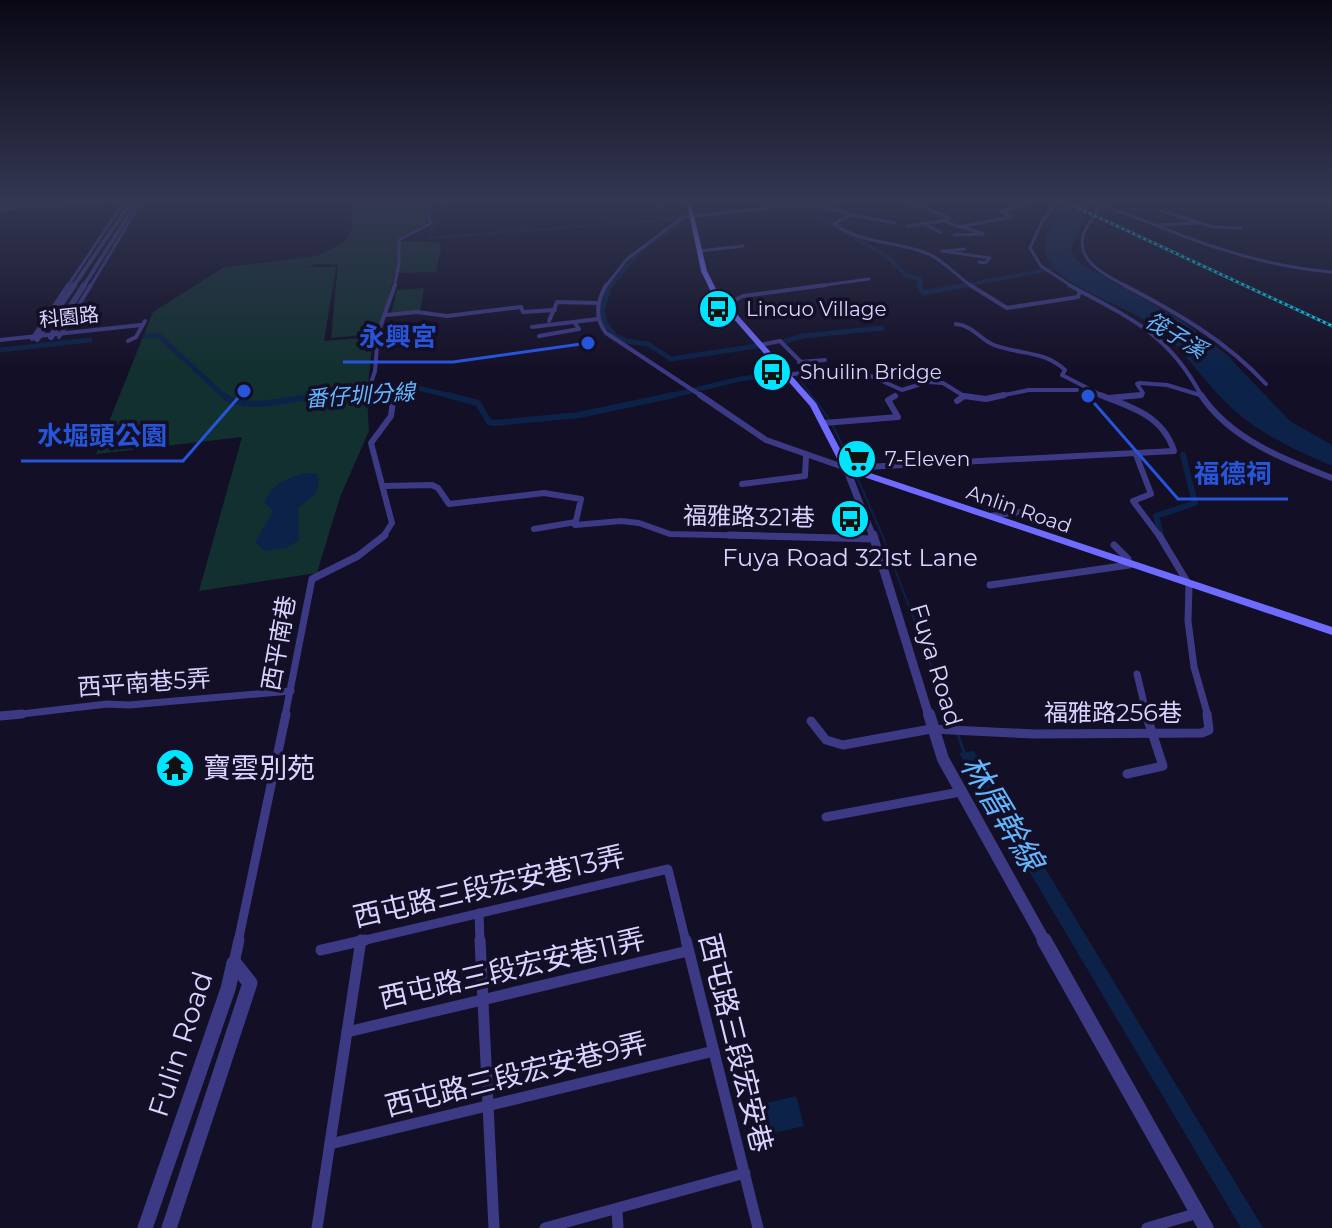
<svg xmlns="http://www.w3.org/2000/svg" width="1332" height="1228" font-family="Montserrat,'Noto Sans TC',sans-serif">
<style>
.green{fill:#12302f}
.water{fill:#0c2248}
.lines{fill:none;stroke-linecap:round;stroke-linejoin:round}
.stream-far1{stroke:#0c2248;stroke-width:2}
.stream{stroke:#0c2248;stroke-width:3}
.canal-far2{stroke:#0c2248;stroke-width:4}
.canal-far1{stroke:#0c2248;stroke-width:5}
.canal{stroke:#0c2248;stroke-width:6}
.minor-far5{stroke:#3d3a85;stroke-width:3}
.minor-far4{stroke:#3d3a85;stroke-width:4}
.minor-far3{stroke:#3d3a85;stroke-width:6}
.minor-far2{stroke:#3d3a85;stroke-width:7}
.minor-far1{stroke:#3d3a85;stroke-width:9}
.minor{stroke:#3d3a85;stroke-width:11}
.tertiary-far5{stroke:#3d3a85;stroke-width:4}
.tertiary-far4{stroke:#3d3a85;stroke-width:6}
.tertiary-far3{stroke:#3d3a85;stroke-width:7}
.tertiary-far2{stroke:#3d3a85;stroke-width:9}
.tertiary-far1{stroke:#3d3a85;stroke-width:12}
.tertiary{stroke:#3d3a85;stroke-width:15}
.secondary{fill:#6f6bff;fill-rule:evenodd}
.rail-casing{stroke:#00e5ff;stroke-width:3}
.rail{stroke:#130f26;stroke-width:2;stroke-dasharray:3;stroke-linecap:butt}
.labels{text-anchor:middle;stroke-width:7;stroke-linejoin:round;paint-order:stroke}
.far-poi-label{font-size:20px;fill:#d9d4ff;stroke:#130f26;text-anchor:start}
.far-street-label{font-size:20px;fill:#d9d4ff;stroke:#130f26}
.far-water-label{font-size:22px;font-style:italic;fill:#62b6ff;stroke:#130f26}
.street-label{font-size:24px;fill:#d9d4ff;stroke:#130f26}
.poi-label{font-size:24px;fill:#d9d4ff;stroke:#130f26}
.near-poi-label{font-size:28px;fill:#d9d4ff;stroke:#130f26;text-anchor:start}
.near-street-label{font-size:28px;fill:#d9d4ff;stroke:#130f26}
.near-water-label{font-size:32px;font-style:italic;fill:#62b6ff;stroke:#130f26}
.leader{fill:none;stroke:#2655da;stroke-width:3}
.callout-dot{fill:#2655da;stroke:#130f26;stroke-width:3}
.callout-label{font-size:26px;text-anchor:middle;font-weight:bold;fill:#2655da;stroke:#130f26;stroke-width:7;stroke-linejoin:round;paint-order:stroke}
</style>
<rect width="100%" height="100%" fill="#130f26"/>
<g class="green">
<path d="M351 199H426L423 204 429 221 397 241 439 242 441 250 436 272 395 273 381 326 374 334 331 338 338 265 316 264 308 267H336L324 341 373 337 367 396 369 431 340 497 317 573 199 591 242 437 96 454 153 312 224 267 318 256 346 241 352 228Z"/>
<path d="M424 288 420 312 391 314 397 290Z"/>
</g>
<g class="water">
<path d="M1042 199 1061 208 1067 199H1093L1071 249 1077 261 1179 319 1227 355 1290 421 1332 445V466C1289 448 1246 427 1215 391 1193 367 1176 339 1147 321 1123 306 1063 286 1049 262 1038 244 1051 228 1060 212Z"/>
<path d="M306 473 317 474C324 489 310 500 298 508L299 540 287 548 265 551 255 542 273 511 265 503C269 485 289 477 306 473Z"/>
<path d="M974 751 1263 1228H1241L959 753Z"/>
<path d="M796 1096 804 1126 761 1136 753 1106Z"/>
</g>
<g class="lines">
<g class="stream-far1">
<path d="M440 201 444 203 443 207 429 238 667 220"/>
<path d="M797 376 829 419"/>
<path d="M832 424 852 465"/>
<path d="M856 475 883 537 950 716"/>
</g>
<g class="stream">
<path d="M949 714 954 726"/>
<path d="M958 735 964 752"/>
</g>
<g class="canal-far2">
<path d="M798 204 889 258 907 276 921 279 920 287"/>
<path d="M609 287 642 249 683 221 667 220 657 199"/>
<path d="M956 287 1062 267"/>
</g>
<g class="canal-far1">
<path d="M610 285 602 310 605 323 615 336 626 341 648 344 671 359 757 346"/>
<path d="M919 285 923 293 967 285"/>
<path d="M145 336 158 335 225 397"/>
<path d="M785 341 803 336 882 328"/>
<path d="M0 350 90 340"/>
<path d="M306 397 388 387H414L455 397"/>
<path d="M666 397 740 379 778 374"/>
</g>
<g class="canal">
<path d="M223 395C242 413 296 398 322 395"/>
<path d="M447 395 478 403 489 422 495 423 579 415 674 395"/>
<path d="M1161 535 1156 516 1195 503 1183 455"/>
</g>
<g class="minor-far5">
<path d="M908 199 905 201 948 217 950 219 942 220 959 227 1011 217 1001 211 1019 207 1033 199"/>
<path d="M1059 199 1043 220 1030 248 1041 266 1073 287"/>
<path d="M1074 199C1113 207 1149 223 1186 237 1234 255 1282 268 1332 272"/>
<path d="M1103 199C1098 211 1089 221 1084 233 1074 261 1107 276 1128 287"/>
<path d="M126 201 152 199"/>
<path d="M427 201 454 199"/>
<path d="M0 205 73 199"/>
<path d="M812 205 852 214 834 224C862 244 895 241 926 253 943 259 957 277 973 287"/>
<path d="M1161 211 1213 227 1241 228"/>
<path d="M852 215 895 223"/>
<path d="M922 223 940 232"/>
<path d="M1160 225 1196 223"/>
<path d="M908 226 942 221"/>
<path d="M954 235 983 234 960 226"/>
<path d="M700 251 743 246"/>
<path d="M942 251 990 258 985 263 979 262"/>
<path d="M945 251 965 249"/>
<path d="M67 287 126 199"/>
<path d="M90 287 143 199"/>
<path d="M394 287 399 264V240L431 223 426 204 429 199"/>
<path d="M605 287 627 259 683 217 860 199"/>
<path d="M811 287 869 279"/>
</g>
<g class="minor-far4">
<path d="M606 285C597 302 594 317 606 333L703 397"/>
<path d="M970 285 1007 308 1078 297 1080 291"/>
<path d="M1069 285C1129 318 1169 333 1202 397"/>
<path d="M1124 285C1177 313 1225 340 1266 384"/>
<path d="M725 305 743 296 826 285"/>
<path d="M386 315 417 312 447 316 521 307 523 312 555 310"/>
<path d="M549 321 557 302 598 303"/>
<path d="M956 324C974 326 979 339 994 345 1020 355 1043 350 1065 370L1062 375 1105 397"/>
<path d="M532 327 598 319"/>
<path d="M539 336 579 329 575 323"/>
<path d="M59 337 91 285"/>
<path d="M32 339 68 285"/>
<path d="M0 340 141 325"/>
<path d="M128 341 136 337 145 321"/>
<path d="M760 345 780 341 807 368"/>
<path d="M799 362 825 360"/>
<path d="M787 375 808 372 807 368 862 372 902 390 927 382 943 383 964 396"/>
<path d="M388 397 371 383 375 371 378 333 395 285"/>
<path d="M962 397H973"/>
<path d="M994 397 1029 390H1077"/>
<path d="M1121 397 1140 396 1143 393 1137 384 1140 383 1167 385 1200 395"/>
</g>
<g class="minor-far3">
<path d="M700 395 766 440 846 468 1174 451C1163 416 1132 407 1100 395"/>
<path d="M1201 395C1230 439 1285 460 1332 478"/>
<path d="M1109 398 1141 395"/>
<path d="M957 401 964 396 986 399 1004 395"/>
<path d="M824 423 898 417 888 400 895 396"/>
<path d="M1135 452 1151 494 1133 501 1160 537"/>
<path d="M742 484 805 476 806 455"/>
<path d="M384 486 432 485 438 488 449 504 544 493 581 499 575 525 621 521 639 523 670 534 810 537"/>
<path d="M990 516 1035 510"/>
<path d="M534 529 576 522"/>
<path d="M383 537 392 523 371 443 391 416 393 401 386 395"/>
</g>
<g class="minor-far2">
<path d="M729 535 874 539"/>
<path d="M1159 535 1189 585 1188 621 1194 667 1208 716"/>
<path d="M990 585 1129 565 1128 559 1114 545"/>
<path d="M1137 674 1147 716"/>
<path d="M4 716 107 704 129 705 291 691"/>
<path d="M285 716 312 579 358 556 385 535"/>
</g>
<g class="minor-far1">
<path d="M0 716 22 714"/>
<path d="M811 721 826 740 843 745 931 729 1034 734 1202 733 1209 730 1207 714"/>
<path d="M1127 774 1163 766 1146 714"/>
<path d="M826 817 960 792"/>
<path d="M479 913 480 942"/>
<path d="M238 942 286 714"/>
<path d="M357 942 668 869 686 942"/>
</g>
<g class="minor">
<path d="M480 940 494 1228"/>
<path d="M686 940 758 1228"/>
<path d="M321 950 365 940"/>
<path d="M234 963 239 940"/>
<path d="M347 1032 688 951"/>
<path d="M330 1144 714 1051"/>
<path d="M617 1209 618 1228"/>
<path d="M317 1228 361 940"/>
<path d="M545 1228 745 1173"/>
<path d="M1147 1228 1198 1213"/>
</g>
<g class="tertiary-far5">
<path d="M0 209 132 199"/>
<path d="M73 287 133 199"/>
<path d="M83 287 135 205"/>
</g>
<g class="tertiary-far4">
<path d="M51 337 84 285"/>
<path d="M37 339 74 285"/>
</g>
<path class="tertiary-far3" d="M846 468 873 537"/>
<path class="tertiary-far2" d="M873 535 929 716"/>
<path class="tertiary-far1" d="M929 714 943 759 1045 942"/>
<g class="tertiary">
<path d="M1044 940 1206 1228"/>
<path d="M145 1228 228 989 234 963"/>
<path d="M169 1228 250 983 234 963"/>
</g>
<path class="secondary" d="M686 199H690L707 271 718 293 816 403 849 466 1332 627V635L843 470 810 406 712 294 701 271Z"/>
<g class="rail-casing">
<path id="rail" d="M1059 199 1332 326"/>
</g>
<use href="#rail" class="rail"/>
</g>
<linearGradient id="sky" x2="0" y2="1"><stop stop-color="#0a0815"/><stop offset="0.54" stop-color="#333752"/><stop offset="1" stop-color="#333752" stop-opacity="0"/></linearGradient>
<rect width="1332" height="371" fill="url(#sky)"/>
<defs>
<g id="bus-disc" transform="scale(2)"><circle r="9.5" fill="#00e5ff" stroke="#130f26"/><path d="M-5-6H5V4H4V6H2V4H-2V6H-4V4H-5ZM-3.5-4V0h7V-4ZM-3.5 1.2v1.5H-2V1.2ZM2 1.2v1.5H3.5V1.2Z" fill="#111"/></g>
<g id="supermarket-disc" transform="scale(2)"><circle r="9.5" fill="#00e5ff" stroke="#130f26"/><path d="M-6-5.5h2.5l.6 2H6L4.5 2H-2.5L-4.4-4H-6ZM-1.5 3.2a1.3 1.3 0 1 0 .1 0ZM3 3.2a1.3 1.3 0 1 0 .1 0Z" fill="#111"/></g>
<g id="temple-disc" transform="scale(2)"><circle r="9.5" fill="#00e5ff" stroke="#130f26"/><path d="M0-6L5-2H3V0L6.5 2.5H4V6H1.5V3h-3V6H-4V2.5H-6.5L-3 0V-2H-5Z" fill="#111"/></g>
</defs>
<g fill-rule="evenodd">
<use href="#bus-disc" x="718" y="309"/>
<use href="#bus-disc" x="772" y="372"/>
<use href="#supermarket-disc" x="857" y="459"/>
<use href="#bus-disc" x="850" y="519"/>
<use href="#temple-disc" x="175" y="768"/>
</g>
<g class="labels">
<g class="far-poi-label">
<text x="746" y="316">Lincuo Village</text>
<text x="800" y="379">Shuilin Bridge</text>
<text x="885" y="466">7-Eleven</text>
</g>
<g class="far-street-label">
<text transform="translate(69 317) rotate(-6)" y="7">科園路</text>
<text transform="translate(1019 509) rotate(19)" y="7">Anlin Road</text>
</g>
<g class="far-water-label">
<text transform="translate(1176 335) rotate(31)" y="8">筏子溪</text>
<text transform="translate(360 395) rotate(-4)" y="8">番仔圳分線</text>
</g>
<g class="street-label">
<text transform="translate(749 517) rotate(1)" y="8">福雅路321巷</text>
<text transform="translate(279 643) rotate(-80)" y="8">西平南巷</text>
<text transform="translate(936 665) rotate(73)" y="8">Fuya Road</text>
<text transform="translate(144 683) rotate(-4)" y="8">西平南巷5弄</text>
<text x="1113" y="721">福雅路256巷</text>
</g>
<g class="poi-label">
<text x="850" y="566">Fuya Road 321st Lane</text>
</g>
<g class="near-poi-label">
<text x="203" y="778">寶雲別苑</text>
</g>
<g class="near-street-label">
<text transform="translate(489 886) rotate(-13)" y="10">西屯路三段宏安巷13弄</text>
<text transform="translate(512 968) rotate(-13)" y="10">西屯路三段宏安巷11弄</text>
<text transform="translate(736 1043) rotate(76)" y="10">西屯路三段宏安巷</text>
<text transform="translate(180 1044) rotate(-72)" y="10">Fulin Road</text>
<text transform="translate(516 1074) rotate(-14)" y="10">西屯路三段宏安巷9弄</text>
</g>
<g class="near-water-label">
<text transform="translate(1002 813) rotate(59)" y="11">林厝幹線</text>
</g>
</g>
<path class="leader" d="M588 343L453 362H343M244 391L183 461H21M1088 396L1178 499H1288"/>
<g class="callout-dot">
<circle cx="588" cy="343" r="8"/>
<circle cx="244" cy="391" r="8"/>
<circle cx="1088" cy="396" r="8"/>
</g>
<g class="callout-label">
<text x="398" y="346">永興宮</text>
<text x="102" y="445">水堀頭公園</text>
<text x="1233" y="483">福德祠</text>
</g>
</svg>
